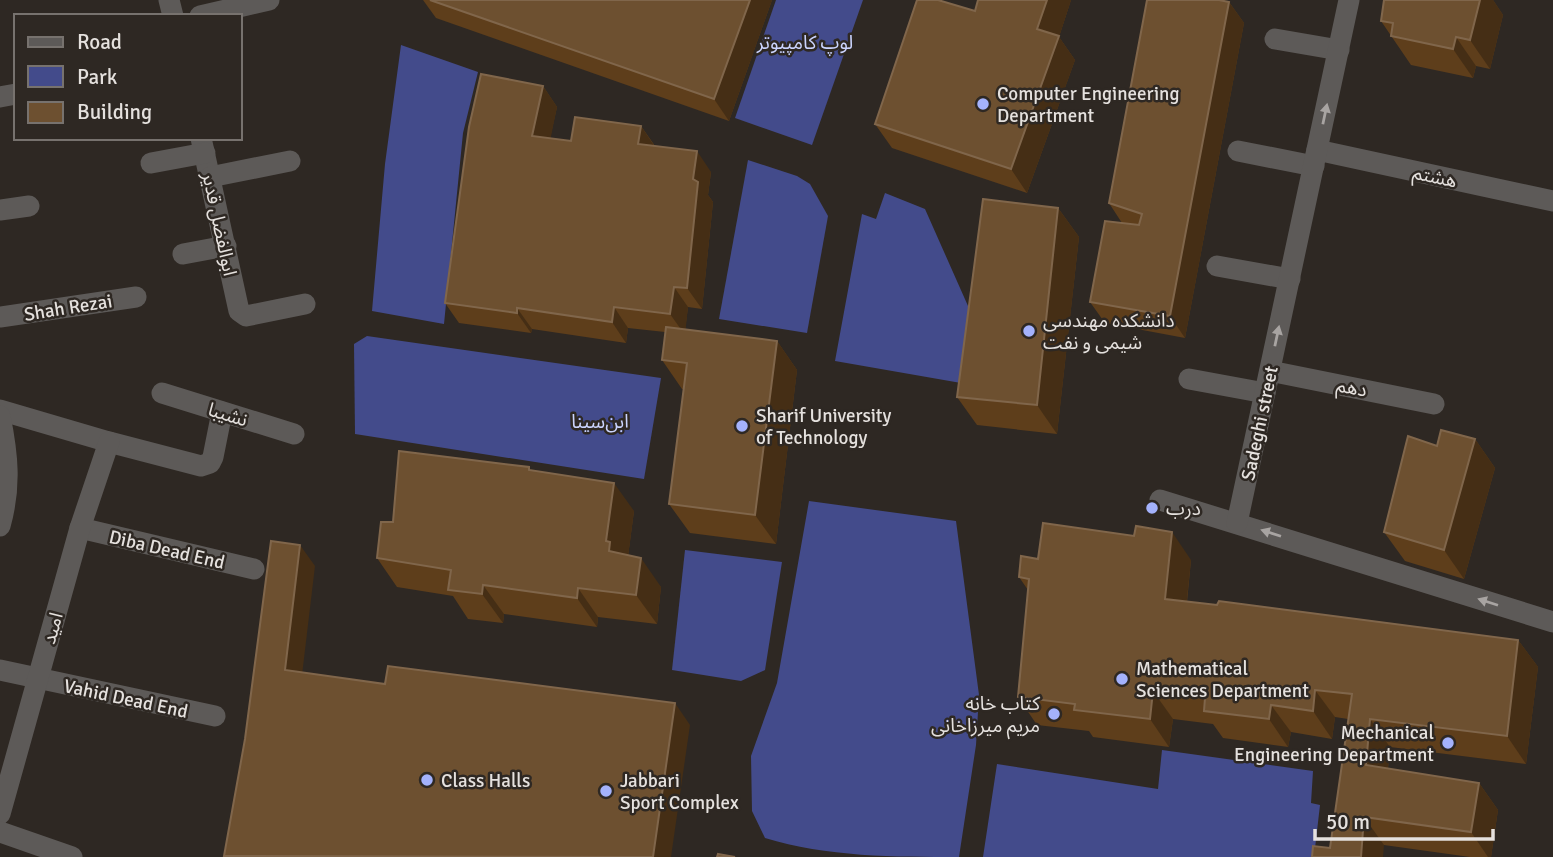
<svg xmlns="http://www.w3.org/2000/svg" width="1553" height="857" font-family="Signika,'Noto Sans Arabic',sans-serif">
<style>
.green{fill:#434b8b}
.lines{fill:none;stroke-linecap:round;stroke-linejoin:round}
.minor{stroke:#5d5a58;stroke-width:21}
.wall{fill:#5e3e1b}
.shaded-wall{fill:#452e15}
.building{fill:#6d5030;stroke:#80664b;stroke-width:2}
.oneway{fill:#a8a4a2}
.poi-dot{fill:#a4b2fc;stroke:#2e2823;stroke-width:2.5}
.labels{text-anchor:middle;stroke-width:5;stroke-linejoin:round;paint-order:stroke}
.park-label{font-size:19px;fill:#cbd4fe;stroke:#2e2823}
.poi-label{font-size:19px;fill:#e5e1de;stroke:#2e2823;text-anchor:start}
.street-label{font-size:19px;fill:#e5e1de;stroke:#2e2823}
</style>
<rect width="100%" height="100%" fill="#2e2823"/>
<g class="green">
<path d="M776 0H863L812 145 735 118Z"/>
<path d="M401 45 478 72 463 133 444 324 372 311 385 164Z"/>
<path d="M748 160 797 176 810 184 828 216 807 333 719 319Z"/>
<path d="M885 193 925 209 972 315 961 383 835 361 862 214 876 219Z"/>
<path d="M367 336 661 378 644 479 355 434 354 344Z"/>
<path d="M809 501 956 521 979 695 976 745 959 857C895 857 826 857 765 838L752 811 751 756 777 683Z"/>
<path d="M685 550 782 562 765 670 741 681 672 670Z"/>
<path d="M1162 750 1313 771 1311 803 1320 805 1314 857H983L997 764 1158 789Z"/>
</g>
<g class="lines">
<g class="minor">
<path d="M169 0 173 16"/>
<path d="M200 16 269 0"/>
<path d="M1275 39 1339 50"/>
<path d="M0 97 16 94"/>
<path d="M201 138 239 311 246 316 305 304"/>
<path d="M1317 150 1553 201"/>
<path d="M1238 151 1314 166"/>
<path d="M151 163 205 153"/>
<path d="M210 177 290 161"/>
<path d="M0 210 29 206"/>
<path d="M183 254 226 246"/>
<path d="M1217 266 1290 279"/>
<path d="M0 317 136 297"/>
<path d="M1270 371 1434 404"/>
<path d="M1189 379 1265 393"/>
<path d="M162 393 294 434"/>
<path d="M0 410 109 442 201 466 210 463 213 457 222 412"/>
<path d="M0 416C8 455 11 487 0 526"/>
<path d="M1160 500 1553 622"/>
<path d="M1237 523 1349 0"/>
<path d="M80 528 254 569"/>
<path d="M0 670 215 716"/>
<path d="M0 814 80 528 109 442"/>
<path d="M0 832 72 857"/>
</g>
</g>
<g class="wall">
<path d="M423 0H772L729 121 436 18Z"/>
<path d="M978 0H1071L1059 37 1075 60 1027 193 892 148 875 124 975 11Z"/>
<path d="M1384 0H1493L1503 15 1490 69 1476 66 1473 78 1411 65 1381 21Z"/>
<path d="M1229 2 1244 23 1185 338 1105 323 1090 302 1122 223 1109 203Z"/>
<path d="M543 86 557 107 550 138 571 141 641 126 655 146 711 172 708 195 713 202 702 309 688 307 685 330 777 341 797 370 776 544 690 533 669 504 684 389H682L662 360 665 332 628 328 626 343 532 329 531 333 459 323 445 303Z"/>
<path d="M1058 208 1079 237 1057 434 977 425 957 397Z"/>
<path d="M1475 439 1495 468 1464 579 1405 561 1384 532 1437 446Z"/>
<path d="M531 471 634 511 628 556 661 587 657 624 598 617 597 627 504 614 503 623 468 619 453 596 397 587 377 558 393 522Z"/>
<path d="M1038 559 1191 560 1187 602 1518 640 1538 667 1526 764 1390 747 1388 769 1479 783 1498 810 1491 857H1470L1384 845 1330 848 1348 719 1335 717 1332 739 1291 732 1288 747 1223 738 1213 724 1173 719 1169 747 1093 737 1089 731 1037 725 1018 697 1028 590 1019 577Z"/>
</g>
<g class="shaded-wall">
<path d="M750 0H772L729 121 714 99Z"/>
<path d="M1047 0H1071L1059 37 1075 60 1027 193 1011 169 1037 29Z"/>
<path d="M1480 0H1493L1503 15 1490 69 1470 40Z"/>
<path d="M1229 2 1244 23 1185 338 1170 316Z"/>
<path d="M1456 37 1476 66 1473 78 1453 49Z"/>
<path d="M543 86 557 107 547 156 532 136Z"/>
<path d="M641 126 655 147 638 144Z"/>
<path d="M697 151 711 172 708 195 713 202 702 309 687 288 693 179Z"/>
<path d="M1058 208 1079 237 1057 434 1037 405Z"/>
<path d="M674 287 688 307 685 335 670 314Z"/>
<path d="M614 307 628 328 626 343 612 322Z"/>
<path d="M517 308 532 329 531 333 517 313Z"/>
<path d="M777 341 797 370 776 544 755 515Z"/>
<path d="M1475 439 1495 468 1464 579 1444 550Z"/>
<path d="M614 483 634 511 627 565 609 551 606 541Z"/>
<path d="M1172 532 1191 560 1184 627 1165 599Z"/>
<path d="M300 545 315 566 300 692 285 670Z"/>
<path d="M641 558 661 587 657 624 636 595Z"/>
<path d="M483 585 504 614 503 623 482 594Z"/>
<path d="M578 588 598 617 597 627 577 598Z"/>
<path d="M1518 640 1538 667 1526 764 1507 736Z"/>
<path d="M1315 690 1335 717 1332 739 1313 711Z"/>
<path d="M1153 691 1173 719 1169 747 1150 719Z"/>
<path d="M675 703 690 725 671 857H653Z"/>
<path d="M1271 705 1291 732 1288 747 1269 719Z"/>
<path d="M1370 719 1390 747 1385 793 1366 765Z"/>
<path d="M1479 783 1498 810 1491 857H1488L1471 832Z"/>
<path d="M1364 817 1384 845 1383 857H1361Z"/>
</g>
<g class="building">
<path d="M430 0H750L714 99Z"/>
<path d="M917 0H938L975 11 978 0H1047L1037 29 1059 36 1011 169 875 124Z"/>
<path d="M1147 0H1219L1229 2 1170 316 1090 302 1105 221 1139 225 1142 214 1109 203Z"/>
<path d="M1384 0H1480L1470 40 1456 37 1453 49 1391 36 1393 23 1381 21Z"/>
<path d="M481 74 543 86 532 136 571 141 575 117 641 126 638 144 697 151 693 179 698 182 687 288 674 287 670 314 614 307 612 322 517 308V313L445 303 469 127Z"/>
<path d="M983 199 1058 208 1037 405 957 397Z"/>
<path d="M666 327 777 341 755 515 669 504 687 363 662 360Z"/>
<path d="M1441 430 1475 439 1444 550 1384 532 1408 436 1437 446Z"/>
<path d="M399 451 529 467V470L614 483 606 541 610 542 609 551 641 558 636 595 578 588 577 598 483 585 482 594 448 590 451 570 377 558 381 522H393Z"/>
<path d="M1043 523 1134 536 1136 526 1172 532 1165 599 1217 605 1219 601 1518 640 1507 736 1370 719 1366 765 1479 783 1471 832 1364 817 1361 857H1312L1313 846 1330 848 1352 694 1315 690 1313 711 1271 705 1269 719 1204 711 1205 698 1153 691 1150 719 1074 710 1075 704 1018 697 1029 579 1019 577 1021 556 1038 559Z"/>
<path d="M271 541 300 545 285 670 385 684 388 666 675 703 653 857 224 856 245 739Z"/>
<path d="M718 854 735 857H717Z"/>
</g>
<defs><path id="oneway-solid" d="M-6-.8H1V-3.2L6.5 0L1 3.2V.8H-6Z" transform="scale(1.75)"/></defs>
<g class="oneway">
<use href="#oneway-solid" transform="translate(1325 114) rotate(-78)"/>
<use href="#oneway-solid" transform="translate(1277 336) rotate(-78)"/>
<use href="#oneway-solid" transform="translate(1271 533) rotate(-162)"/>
<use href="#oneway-solid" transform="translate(1488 602) rotate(-162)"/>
</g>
<g class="poi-dot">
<circle cx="983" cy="104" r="7"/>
<circle cx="1029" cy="331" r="7"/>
<circle cx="742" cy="426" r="7"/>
<circle cx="1152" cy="508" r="7"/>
<circle cx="1122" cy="679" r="7"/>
<circle cx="1054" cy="714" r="7"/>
<circle cx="1448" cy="743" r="7"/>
<circle cx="427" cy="780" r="7"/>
<circle cx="606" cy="791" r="7"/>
</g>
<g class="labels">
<g class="park-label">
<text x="805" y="49">لوپ کامپیوتر</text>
<text x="600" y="428">ابن‌سینا</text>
</g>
<g class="poi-label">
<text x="997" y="100">Computer Engineering<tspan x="997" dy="22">Department</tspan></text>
<text x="1043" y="327">دانشکده مهندسی<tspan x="1043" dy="22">شیمی و نفت</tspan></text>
<text x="756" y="422">Sharif University<tspan x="756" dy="22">of Technology</tspan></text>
<text x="1166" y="515">درب</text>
<text x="1136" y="675">Mathematical<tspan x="1136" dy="22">Sciences Department</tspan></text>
<text x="1040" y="710" text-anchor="end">کتاب خانه<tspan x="1040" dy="22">مریم میرزاخانی</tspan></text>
<text x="1434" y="739" text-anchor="end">Mechanical<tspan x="1434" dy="22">Engineering Department</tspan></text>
<text x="441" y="787">Class Halls</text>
<text x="620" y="787">Jabbari<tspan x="620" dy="22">Sport Complex</tspan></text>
</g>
<g class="street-label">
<text transform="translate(1435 176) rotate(12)" y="7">هشتم</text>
<text transform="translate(220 224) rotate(78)" y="7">ابوالفضل قدیر</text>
<text transform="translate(68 307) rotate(-9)" y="7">Shah Rezai</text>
<text transform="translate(1352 387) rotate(11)" y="7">دهم</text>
<text transform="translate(228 414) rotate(17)" y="7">نشیبا</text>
<text transform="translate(1259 423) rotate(-78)" y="7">Sadeghi street</text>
<text transform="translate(167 549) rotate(13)" y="7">Diba Dead End</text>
<text transform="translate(52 628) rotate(-74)" y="7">امید</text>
<text transform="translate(126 698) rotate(12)" y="7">Vahid Dead End</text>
</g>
</g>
<rect x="14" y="14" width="228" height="126" fill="#2e2823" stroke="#77726e" stroke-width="2"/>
<rect x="28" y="37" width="35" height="10" fill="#5d5a58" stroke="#77726e" stroke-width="2"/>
<text x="77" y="49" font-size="21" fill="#e5e1de">Road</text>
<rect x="28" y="66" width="35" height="21" fill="#434b8b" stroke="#77726e" stroke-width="2"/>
<text x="77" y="84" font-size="21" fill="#e5e1de">Park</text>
<rect x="28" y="102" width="35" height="21" fill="#6d5030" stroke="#77726e" stroke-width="2"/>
<text x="77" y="119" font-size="21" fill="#e5e1de">Building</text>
<path d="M1315 829v10h178v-10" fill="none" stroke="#e5e1de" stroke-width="3.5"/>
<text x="1326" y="829" font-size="21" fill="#e5e1de" stroke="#2e2823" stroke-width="5" paint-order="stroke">50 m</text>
</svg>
